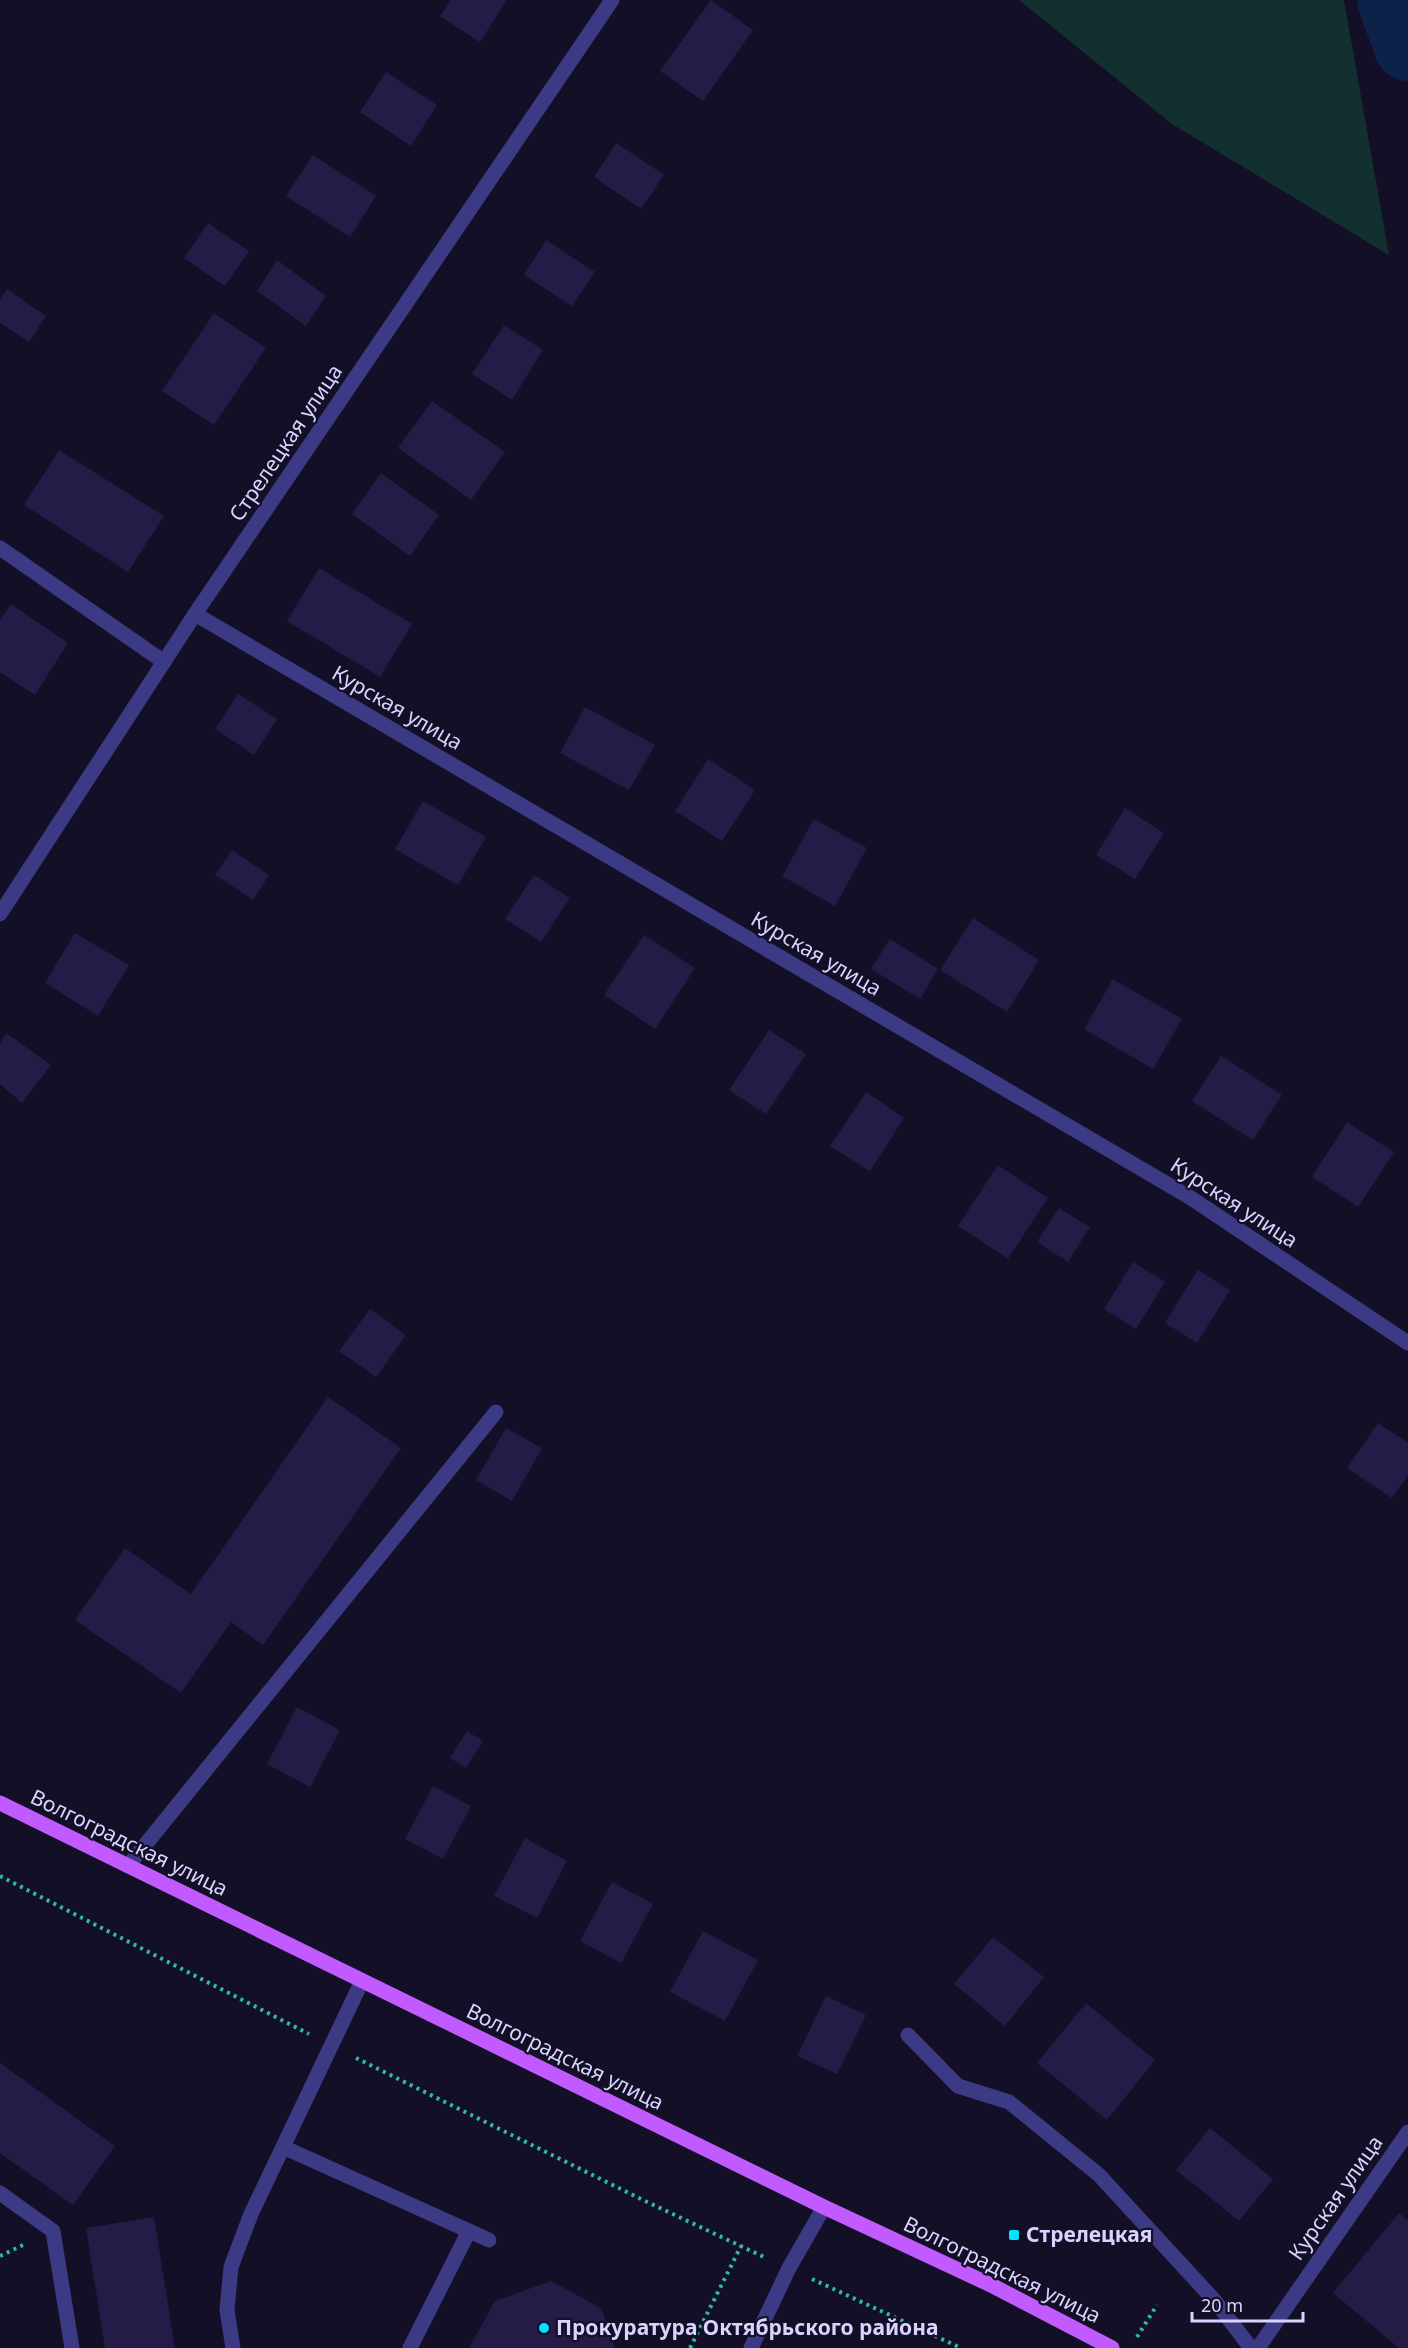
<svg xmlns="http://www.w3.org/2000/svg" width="1408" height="2348" font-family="'Noto Sans',sans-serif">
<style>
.green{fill:#12302f}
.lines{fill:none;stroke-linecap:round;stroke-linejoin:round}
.river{stroke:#0c2248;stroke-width:68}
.building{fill:#241b47}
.path{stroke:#2fb8b0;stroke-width:4;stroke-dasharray:3 4.5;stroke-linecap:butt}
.service{stroke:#3d3a85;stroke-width:15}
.minor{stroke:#3d3a85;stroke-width:15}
.primary{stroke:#c25bff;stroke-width:15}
.poi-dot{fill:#00e5ff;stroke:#130f26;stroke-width:2}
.labels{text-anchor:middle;stroke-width:4.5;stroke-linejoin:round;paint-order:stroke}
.street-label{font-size:21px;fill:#d9d4ff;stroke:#130f26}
.poi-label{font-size:21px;font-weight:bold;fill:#d9d4ff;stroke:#130f26;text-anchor:start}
</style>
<rect width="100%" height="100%" fill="#130f26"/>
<path class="green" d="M1019 0H1344L1389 255 1172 124Z"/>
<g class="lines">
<path class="river" d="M1391 0 1408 47"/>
</g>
<g class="building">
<path d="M451 0H507L480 42 440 16Z"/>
<path d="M711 0 753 30 703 101 660 71Z"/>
<path d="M386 72 437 105 411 146 360 112Z"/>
<path d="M616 143 664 175 641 209 594 177Z"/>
<path d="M313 155 376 196 350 237 286 196Z"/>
<path d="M208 223 249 251 225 286 184 258Z"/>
<path d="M546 240 595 272 572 306 524 275Z"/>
<path d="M277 260 326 296 306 326 257 291Z"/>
<path d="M7 289 46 316 29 342 0 323V300Z"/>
<path d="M214 313 266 348 214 425 162 391Z"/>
<path d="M504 325 543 350 512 400 472 374Z"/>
<path d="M432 401 505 452 471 500 398 448Z"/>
<path d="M59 450 164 516 128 572 24 505Z"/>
<path d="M381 473 439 515 410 556 352 514Z"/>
<path d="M319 568 412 624 380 677 287 621Z"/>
<path d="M11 604 68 643 35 695 0 672V620Z"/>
<path d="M238 694 277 719 254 755 215 729Z"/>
<path d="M585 707 655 745 629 790 560 753Z"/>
<path d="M708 759 755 790 722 841 675 811Z"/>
<path d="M423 801 486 837 458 885 395 849Z"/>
<path d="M1125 808 1164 833 1135 879 1096 855Z"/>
<path d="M814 819 867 848 835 906 782 876Z"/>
<path d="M232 850 269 875 253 900 215 875Z"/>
<path d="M534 875 570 898 541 942 505 919Z"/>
<path d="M973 918 1039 960 1007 1012 940 970Z"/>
<path d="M75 933 129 965 98 1016 45 983Z"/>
<path d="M644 935 695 968 655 1029 604 995Z"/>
<path d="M890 939 938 969 920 999 871 969Z"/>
<path d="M1113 979 1182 1019 1153 1069 1084 1029Z"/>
<path d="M769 1030 806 1054 766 1114 729 1090Z"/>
<path d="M6 1033 51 1065 22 1103 0 1084V1043Z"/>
<path d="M1221 1056 1282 1095 1253 1140 1192 1101Z"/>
<path d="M866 1092 904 1118 870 1171 830 1146Z"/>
<path d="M1347 1122 1394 1152 1358 1207 1312 1177Z"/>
<path d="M998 1165 1048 1198 1008 1259 958 1226Z"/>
<path d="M1059 1208 1090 1227 1068 1262 1037 1242Z"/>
<path d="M1133 1262 1165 1282 1136 1329 1104 1309Z"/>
<path d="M1198 1270 1230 1290 1197 1343 1165 1323Z"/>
<path d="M370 1309 406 1335 376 1377 339 1351Z"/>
<path d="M328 1397 401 1448 263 1645 231 1622 181 1693 75 1620 125 1548 191 1594Z"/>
<path d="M1378 1423 1408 1443V1475L1392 1498 1347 1468Z"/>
<path d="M506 1428 542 1448 512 1501 476 1480Z"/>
<path d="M297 1707 340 1730 310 1787 267 1764Z"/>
<path d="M467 1731 483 1741 466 1768 450 1758Z"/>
<path d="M433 1786 471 1806 443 1859 405 1839Z"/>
<path d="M525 1838 567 1861 537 1918 494 1896Z"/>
<path d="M612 1882 653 1904 621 1963 580 1941Z"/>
<path d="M703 1931 758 1960 725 2021 670 1992Z"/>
<path d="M993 1937 1044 1977 1005 2026 954 1984Z"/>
<path d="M826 1996 866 2015 837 2074 797 2056Z"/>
<path d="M1086 2003 1155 2060 1107 2120 1037 2063Z"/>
<path d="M0 2063 115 2146 73 2205 0 2153Z"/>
<path d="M1210 2128 1273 2179 1239 2221 1176 2170Z"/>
<path d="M1399 2213 1408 2220V2348H1399L1333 2293Z"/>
<path d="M154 2217 175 2348H105L86 2228Z"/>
<path d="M551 2281 601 2308 615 2348H469L495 2301Z"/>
</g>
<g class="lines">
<g class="path">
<path d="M0 1876 309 2034"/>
<path d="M356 2058 643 2200 764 2257"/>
<path d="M0 2256 25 2244"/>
<path d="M812 2279 961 2348"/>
<path d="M1137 2337 1157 2305"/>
<path d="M690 2348 741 2246"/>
</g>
<g class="service">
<path d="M128 1866 496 1412"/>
<path d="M908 2035 958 2086 1009 2102 1099 2175 1215 2301 1251 2348"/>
<path d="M283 2147 489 2240"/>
<path d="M0 2193 53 2231 72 2348"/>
<path d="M233 2348 227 2310 231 2267 251 2214 362 1981"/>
<path d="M410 2348 469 2231"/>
<path d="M751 2348 789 2268 824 2207"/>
</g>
<g class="minor">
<path d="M0 548 164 662"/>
<path d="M195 614 1191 1198 1408 1343"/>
<path d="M0 914 195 614 612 0"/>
<path d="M1258 2348 1408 2132"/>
</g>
<path class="primary" d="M0 1803 824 2207 993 2286 1112 2348"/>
</g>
<g class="poi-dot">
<rect x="1008" y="2229" width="12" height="12" rx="3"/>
<circle cx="544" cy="2328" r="6"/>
</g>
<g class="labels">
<g class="street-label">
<text transform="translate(286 443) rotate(-56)" y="7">Стрелецкая улица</text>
<text transform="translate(397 708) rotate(30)" y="7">Курская улица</text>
<text transform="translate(816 954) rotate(30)" y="7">Курская улица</text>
<text transform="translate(1234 1203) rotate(33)" y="7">Курская улица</text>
<text transform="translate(129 1843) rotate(26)" y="7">Волгоградская улица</text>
<text transform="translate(565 2057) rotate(26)" y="7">Волгоградская улица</text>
<text transform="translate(1336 2198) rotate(-55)" y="7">Курская улица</text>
<text transform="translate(1002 2270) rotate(26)" y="7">Волгоградская улица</text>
</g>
<g class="poi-label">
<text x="1026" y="2242">Стрелецкая</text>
<text x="556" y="2335">Прокуратура Октябрьского района</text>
</g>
</g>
<path d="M1192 2312v9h111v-9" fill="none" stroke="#d9d4ff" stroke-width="3"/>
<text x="1201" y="2312" font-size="18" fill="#d9d4ff" stroke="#130f26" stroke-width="4.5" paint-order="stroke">20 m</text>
</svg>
